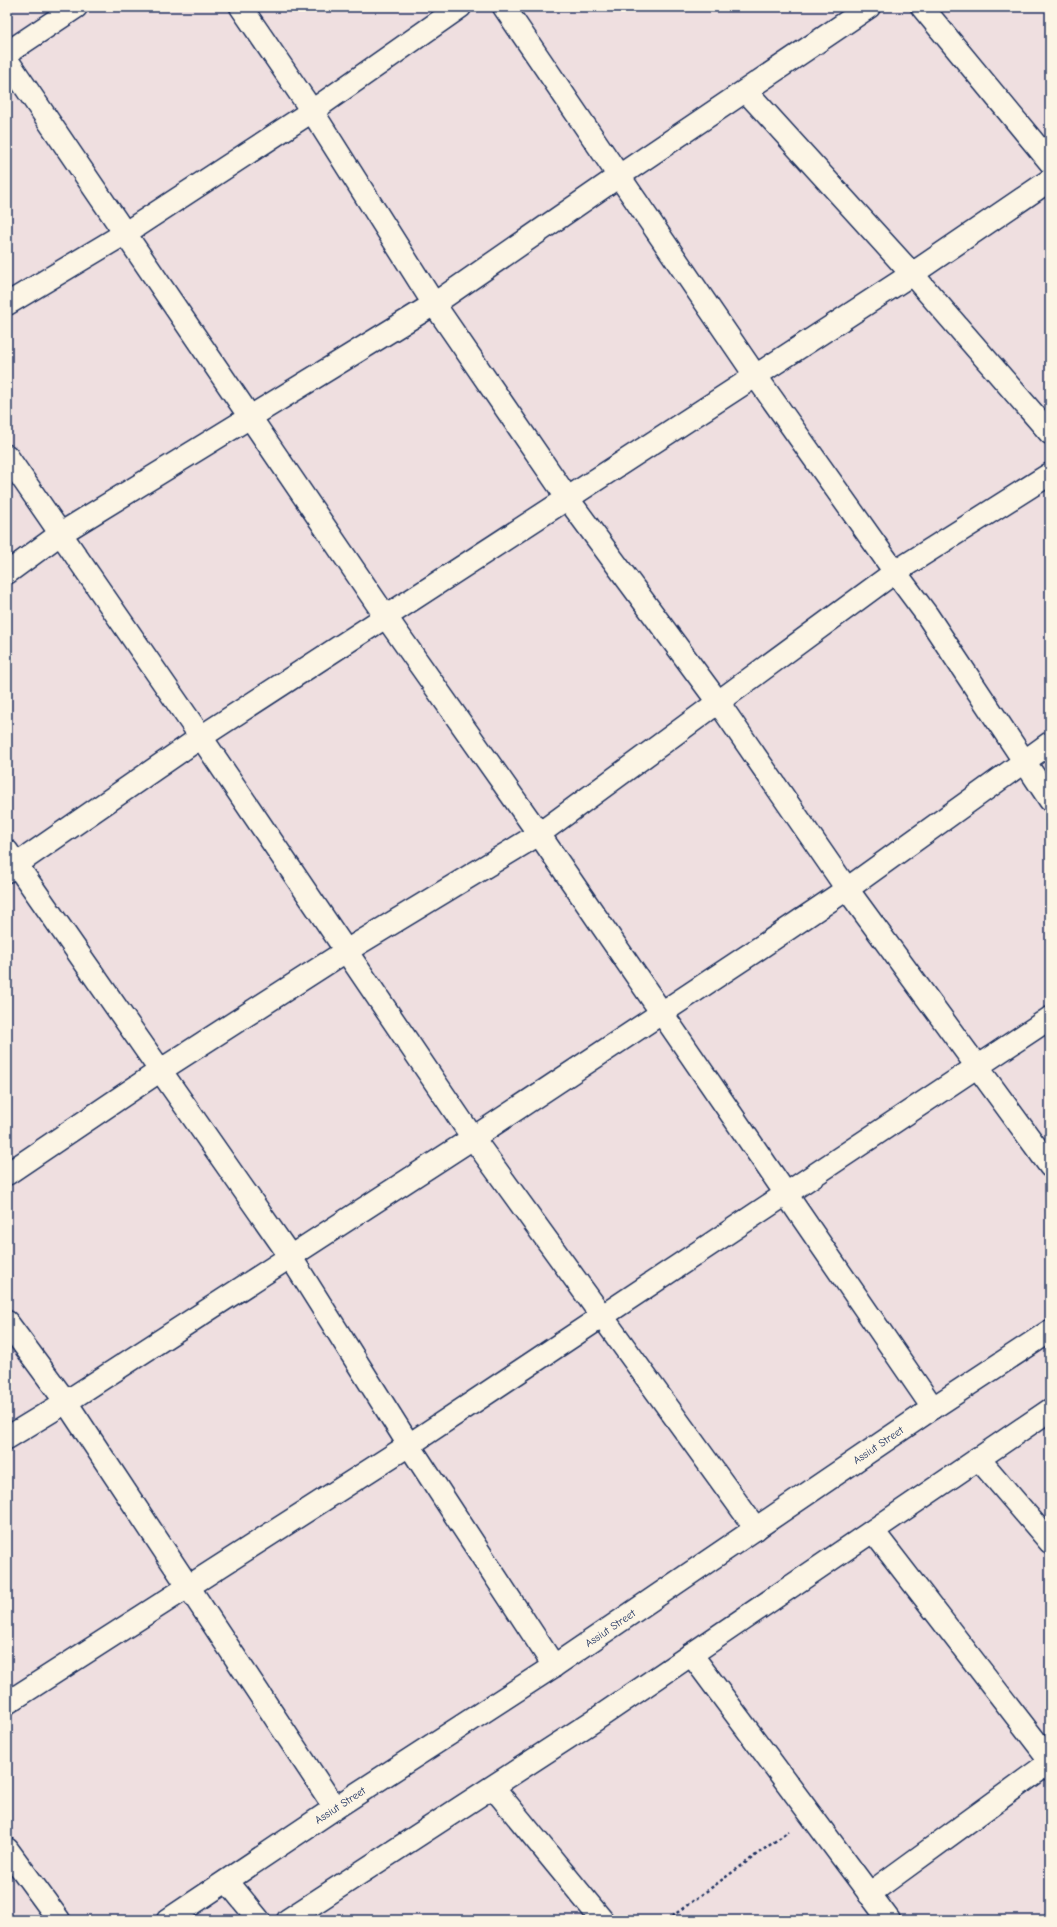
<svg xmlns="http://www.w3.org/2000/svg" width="1057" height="1927" font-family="'Comic Neue',sans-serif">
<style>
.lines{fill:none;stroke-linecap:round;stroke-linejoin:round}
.minor-casing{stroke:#1b2f5e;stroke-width:25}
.tertiary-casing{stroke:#1b2f5e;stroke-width:25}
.path{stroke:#1b2f5e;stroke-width:2.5;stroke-dasharray:3 3;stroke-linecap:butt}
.minor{stroke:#fcf5e5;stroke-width:22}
.tertiary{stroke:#fcf5e5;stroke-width:22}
.labels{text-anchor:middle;stroke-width:4;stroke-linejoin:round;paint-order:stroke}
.street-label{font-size:11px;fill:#1b2f5e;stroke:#fcf5e5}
</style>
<rect width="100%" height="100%" fill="#efdfe0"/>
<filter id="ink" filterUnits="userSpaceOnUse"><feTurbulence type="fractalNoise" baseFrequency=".025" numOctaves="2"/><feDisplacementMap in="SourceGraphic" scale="8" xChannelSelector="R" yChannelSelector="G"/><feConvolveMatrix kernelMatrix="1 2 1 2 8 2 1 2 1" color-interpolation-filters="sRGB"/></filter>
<g filter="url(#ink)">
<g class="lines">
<g class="minor-casing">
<g id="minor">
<path d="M241 7 312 111 434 304 568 499 718 702 847 889 1050 1166"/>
<path d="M869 7 619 176 755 375 895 572 1050 474"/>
<path d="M922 7 1050 162"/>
<path d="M7 53 76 7"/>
<path d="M7 60 386 617 539 834 933 1408"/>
<path d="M746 91 912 274 1050 433"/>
<path d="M7 304 124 234 312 111 460 7"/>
<path d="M7 456 201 737 473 1138 756 1529"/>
<path d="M7 573 60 534 434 304 619 176 504 7"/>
<path d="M7 851 290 1256 409 1445 554 1666"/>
<path d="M7 871 201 737 912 274 1050 180"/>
<path d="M7 1174 161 1070 346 951 539 834 895 572 927 615 1050 800"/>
<path d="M7 1322 66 1402 335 1808"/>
<path d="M7 1438 66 1402 473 1138 758 949 847 889 1050 743"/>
<path d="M978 1458 1050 1542"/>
<path d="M873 1531 1050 1760"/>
<path d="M691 1654 889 1920"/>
<path d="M7 1703 409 1445 1050 1018"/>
<path d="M493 1787 602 1920"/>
<path d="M7 1849 59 1920"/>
<path d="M869 1894 1050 1762"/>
</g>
</g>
<g class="tertiary-casing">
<g id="tertiary">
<path d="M227 1881 259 1920"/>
<path d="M168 1920 335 1808 554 1666 933 1408 1050 1331"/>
<path d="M288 1920 595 1720 1050 1410"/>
</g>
</g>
<path class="path" d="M667 1920 789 1831"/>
<use href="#minor" class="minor"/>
<use href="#tertiary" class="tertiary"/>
</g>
</g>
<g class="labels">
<g class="street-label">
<text transform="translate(878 1445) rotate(-34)" y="4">Assiut Street</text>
<text transform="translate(610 1628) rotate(-34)" y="4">Assiut Street</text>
<text transform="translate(340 1805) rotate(-33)" y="4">Assiut Street</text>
</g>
</g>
<rect width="1057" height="1927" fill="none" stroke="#fcf5e5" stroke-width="24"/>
<rect x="12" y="12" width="1033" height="1903" fill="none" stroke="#1b2f5e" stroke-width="1.5" filter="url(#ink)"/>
</svg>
